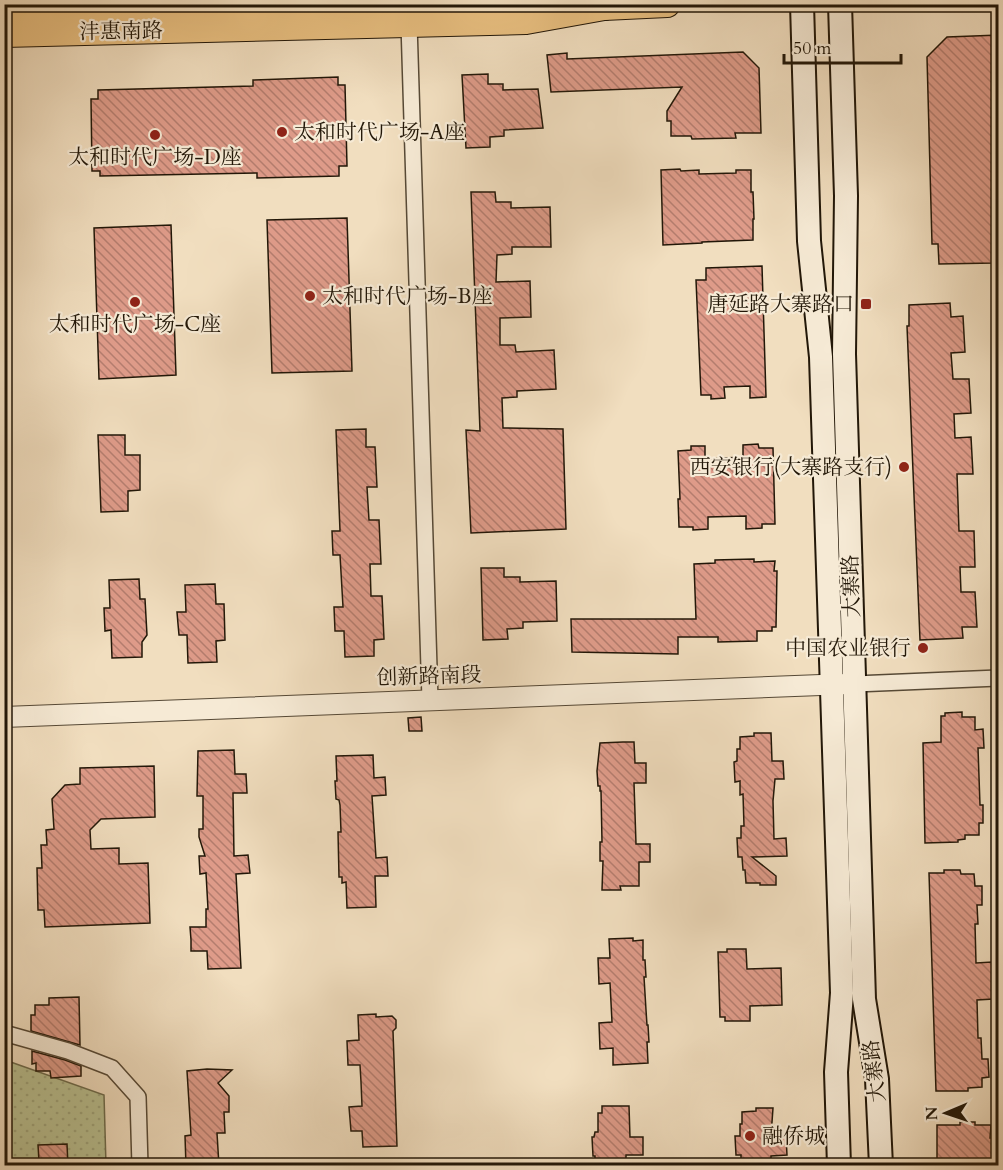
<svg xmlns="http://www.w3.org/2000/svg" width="1003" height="1170" font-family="Cardo,'Noto Serif SC',serif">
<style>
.green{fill:url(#green-dots);stroke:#6e6c4d;stroke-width:1.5}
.building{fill:url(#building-back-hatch);stroke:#221708;stroke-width:1.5}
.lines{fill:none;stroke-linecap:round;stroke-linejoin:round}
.minor-casing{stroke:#564936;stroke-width:18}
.tertiary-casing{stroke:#564936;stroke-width:22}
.secondary-casing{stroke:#221708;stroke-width:26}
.primary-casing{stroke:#221708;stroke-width:28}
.trunk-casing{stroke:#221708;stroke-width:28}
.minor{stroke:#f6ead5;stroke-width:15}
.tertiary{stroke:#f6ead5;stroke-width:20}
.secondary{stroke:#f6ead5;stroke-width:22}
.primary{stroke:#e8bf80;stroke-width:26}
.trunk{stroke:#e8bf80;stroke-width:26}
.poi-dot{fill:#8f2418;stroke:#f6ead5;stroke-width:2}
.labels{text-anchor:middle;stroke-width:4.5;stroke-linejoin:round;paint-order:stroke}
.street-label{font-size:21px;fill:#221708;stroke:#f6ead5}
.poi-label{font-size:21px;fill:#221708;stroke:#f6ead5;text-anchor:start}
</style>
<defs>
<pattern id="green-dots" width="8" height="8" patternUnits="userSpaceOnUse" patternTransform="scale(1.5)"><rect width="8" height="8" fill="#b9c192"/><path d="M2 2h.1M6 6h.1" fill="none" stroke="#9fa57c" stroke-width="1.8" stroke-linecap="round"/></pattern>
<pattern id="building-back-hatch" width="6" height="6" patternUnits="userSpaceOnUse" patternTransform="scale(1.5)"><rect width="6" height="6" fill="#de9b89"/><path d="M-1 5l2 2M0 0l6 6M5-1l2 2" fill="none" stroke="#b47d6e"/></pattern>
</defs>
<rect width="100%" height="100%" fill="#f1debf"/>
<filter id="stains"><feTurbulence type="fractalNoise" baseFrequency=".00333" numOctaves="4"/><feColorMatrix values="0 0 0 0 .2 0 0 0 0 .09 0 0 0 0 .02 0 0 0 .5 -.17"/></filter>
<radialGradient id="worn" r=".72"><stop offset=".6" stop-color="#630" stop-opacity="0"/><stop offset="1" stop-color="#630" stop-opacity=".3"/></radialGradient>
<path class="green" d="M5 1060 104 1095 106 1165 5 1166Z"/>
<g class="building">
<path d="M999 35V207H992L994 263 939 264 938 244H932L927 57 947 37Z"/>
<path d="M743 52 759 68 761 133H735L736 138 692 139 691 136H671V121H667V111L682 87 551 92 547 55 567 53V59Z"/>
<path d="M488 74V84H503V90L538 89 543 128 504 130V136L490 137V147L466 148 462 75Z"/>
<path d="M338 77V85H345L347 166H339V176L257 178V173L100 176V171H92L91 99H98V90L253 86V80Z"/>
<path d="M680 169 681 171 699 170V174L736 173V170H751V192H753L754 219H753V240L702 242V243L663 245 661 170Z"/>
<path d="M471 192H495L496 202H511V208L550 207 551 247H512V254L497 255 496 282 530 281 531 317 500 318V345H515L516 352 554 350 556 389 517 391V397L502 398 503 428 563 429 566 529 471 533 466 430 480 431Z"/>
<path d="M347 218 352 371 272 373 267 220Z"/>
<path d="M171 225 176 375 99 379 94 228Z"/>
<path d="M762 266 766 397 750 398V386L724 387 725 398 711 399V395H701L696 280H706V268Z"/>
<path d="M950 303 951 317 963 316 965 352 951 353 953 379H969L971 413 954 414 955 438 971 437 973 474H957L959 531H974L975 567H960L961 592H975L977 627H962L963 638 920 640 907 326H909V305Z"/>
<path d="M366 429V447H375L377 487H367L369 520H379L381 564H370L371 596H382L384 639 374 640V656L345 657 344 631H335L334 607H343L340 555H333L332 531H340L336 430Z"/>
<path d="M98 435H125V455H140V490L128 491V511L101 512Z"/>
<path d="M758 444 759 448H773L775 524H762V528L746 529V516L708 517V529L693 530V527H679L678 499H680L678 451 691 450V446H705V459L743 457V445Z"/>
<path d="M754 559V562L775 561 774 571H777L776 627H772V631H757V641L718 642V637H678V654L572 652 571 619H696L694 564 715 563V560Z"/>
<path d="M481 568H504V577H520V582L556 581 557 621 523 622V628L507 629 508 639 483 640Z"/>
<path d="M139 579 140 599H145L147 635 142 642V657L112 658 111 630 105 631 104 608H110L109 580Z"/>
<path d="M215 584 216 604H224L225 640 216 641 217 662 188 663 187 635H179L178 624 177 612H186L185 585Z"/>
<path d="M962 712V717H975V730L983 729 984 748H978L980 805H983V823H979V835H965V839L958 840V842L925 843 923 743 941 742V716H945V713Z"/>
<path d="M421 717 422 731H409L408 718Z"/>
<path d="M754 733H771L772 761H783L784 779H775L773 801 774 839 786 838 787 856 752 857 776 876V885H760V883H746L745 870H743L742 857H738L737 838H741V826H744L743 794 740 795V781L735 782 734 762 737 761V749H740V737L754 736Z"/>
<path d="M623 742H634L635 763H646V783H634L636 844H650V862H639V886H620L621 890H602L603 861H600V842H602L601 791H600V786H598L597 771 600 743Z"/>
<path d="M234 750 235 774H246L247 793H233L234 856 248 855 250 873 236 874 241 968 208 969 207 951H191V940L190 927H206V909H208L206 873 200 874 199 856H205L199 837V829H203V796H197L198 751Z"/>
<path d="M373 755 374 778 385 777 386 795 372 796 376 858 387 857 388 876H375L376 907 347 908 346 882 342 883V877H339L338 832H341L340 805 339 800 336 799 335 781H337L336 756Z"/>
<path d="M154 766 155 817 101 819 90 830 91 849 119 848V864L148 863 150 923 45 927 44 910H38L37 868H42L41 845H47L46 830 54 829 52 799 65 785 80 784V768Z"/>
<path d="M944 870H960L961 874H974L975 886H982V905H977L978 924H975L976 963 992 962 993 999 977 1000 978 1038H981L982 1059H988L989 1077 982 1078V1087L968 1088V1091H936L929 873H944Z"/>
<path d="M633 938V941L643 940V960H645L646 977H644L646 1010 647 1025H648L649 1042H647L648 1063 613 1065V1048L600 1049 599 1023 612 1022 610 983 599 984 598 958H610L609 939Z"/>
<path d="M727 949H746L747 969 781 968 782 1005 750 1006V1021H725V1017H720L718 952H727Z"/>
<path d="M79 997 80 1045 31 1031V1015H35V1005H49V998Z"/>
<path d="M376 1014V1017L392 1016 396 1020V1028L393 1031 397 1146 363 1147 362 1131H351L349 1107 362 1106 361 1082 360 1065H348L347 1041 359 1040 358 1015Z"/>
<path d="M32 1051 65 1060 81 1066V1076L51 1078 50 1071H36V1063L32 1064Z"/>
<path d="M207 1069 232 1070 218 1083 229 1096V1112H224L225 1133H217L219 1166H186L185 1136 191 1135 187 1071Z"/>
<path d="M602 1106H629L630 1137H643V1155H626V1166H598L599 1162H595V1156H593L592 1137H594L595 1132H598V1113H602Z"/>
<path d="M756 1108H773L771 1136H786L787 1155 771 1156V1166H741V1155H736L735 1136H740V1124H742V1112L756 1111Z"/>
<path d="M960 1122H975V1125H991L990 1138H998V1156H993L994 1166H937V1125H960Z"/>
<path d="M67 1144 68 1166H42V1162L39 1161 38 1145Z"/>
</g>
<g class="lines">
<g class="minor-casing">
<g id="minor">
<path d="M409 24 430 700"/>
<path d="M855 684 998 678"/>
<path d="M4 1033 68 1051 112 1068 138 1097 140 1166"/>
</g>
</g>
<g class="tertiary-casing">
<path id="tertiary" d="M4 717 847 684"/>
</g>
<g class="secondary-casing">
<g id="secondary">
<path d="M802 4 809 241 821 357 842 993 836 1072 839 1166"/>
<path d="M840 4 846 196 844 354 864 999 877 1079 881 1166"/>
</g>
</g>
<g class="primary-casing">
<path id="primary" d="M4 34 526 21 604 7 667 4"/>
</g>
<g class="trunk-casing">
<g id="trunk">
<path d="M567 4 604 7"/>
<path d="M4 14 401 4"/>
</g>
</g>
<use href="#minor" class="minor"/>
<use href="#tertiary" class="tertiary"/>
<use href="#secondary" class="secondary"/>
<use href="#primary" class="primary"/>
<use href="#trunk" class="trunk"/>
</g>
<g class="poi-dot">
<circle cx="282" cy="132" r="6"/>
<circle cx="155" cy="135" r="6"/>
<circle cx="310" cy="296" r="6"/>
<circle cx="135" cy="302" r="6"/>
<rect x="860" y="298" width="12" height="12" rx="3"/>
<circle cx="904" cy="467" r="6"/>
<circle cx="923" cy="648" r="6"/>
<circle cx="750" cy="1136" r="6"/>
</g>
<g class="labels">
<g class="street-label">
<text transform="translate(121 31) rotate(-1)" y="7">沣惠南路</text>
<text transform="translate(851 586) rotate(-92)" y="7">大寨路</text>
<text transform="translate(429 676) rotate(-2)" y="7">创新路南段</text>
<text transform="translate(874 1071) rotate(-97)" y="7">大寨路</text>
</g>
<g class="poi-label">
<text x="294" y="139">太和时代广场-A座</text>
<text x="155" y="164" text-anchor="middle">太和时代广场-D座</text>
<text x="322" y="303">太和时代广场-B座</text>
<text x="854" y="311" text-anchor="end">唐延路大寨路口</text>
<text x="135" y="331" text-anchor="middle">太和时代广场-C座</text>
<text x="892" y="474" text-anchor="end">西安银行(大寨路支行)</text>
<text x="911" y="655" text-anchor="end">中国农业银行</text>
<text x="762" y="1143">融侨城</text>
</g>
</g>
<rect width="1003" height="1170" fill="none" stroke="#f1debf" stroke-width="24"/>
<rect x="6" y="6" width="991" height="1158" fill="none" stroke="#221708" stroke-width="3"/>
<rect x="12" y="12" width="979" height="1146" fill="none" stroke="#221708" stroke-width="1.5"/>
<g transform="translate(946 1113) rotate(268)" stroke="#f6ead5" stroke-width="4.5" paint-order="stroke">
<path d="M0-4.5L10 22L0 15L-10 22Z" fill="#221708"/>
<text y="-9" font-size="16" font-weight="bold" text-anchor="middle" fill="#221708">N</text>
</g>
<path d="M784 54v9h117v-9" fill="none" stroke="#221708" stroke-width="3"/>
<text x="793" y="54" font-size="18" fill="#221708" stroke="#f6ead5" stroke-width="4.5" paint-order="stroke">50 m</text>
<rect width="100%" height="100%" filter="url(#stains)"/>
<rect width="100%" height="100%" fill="url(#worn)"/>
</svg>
